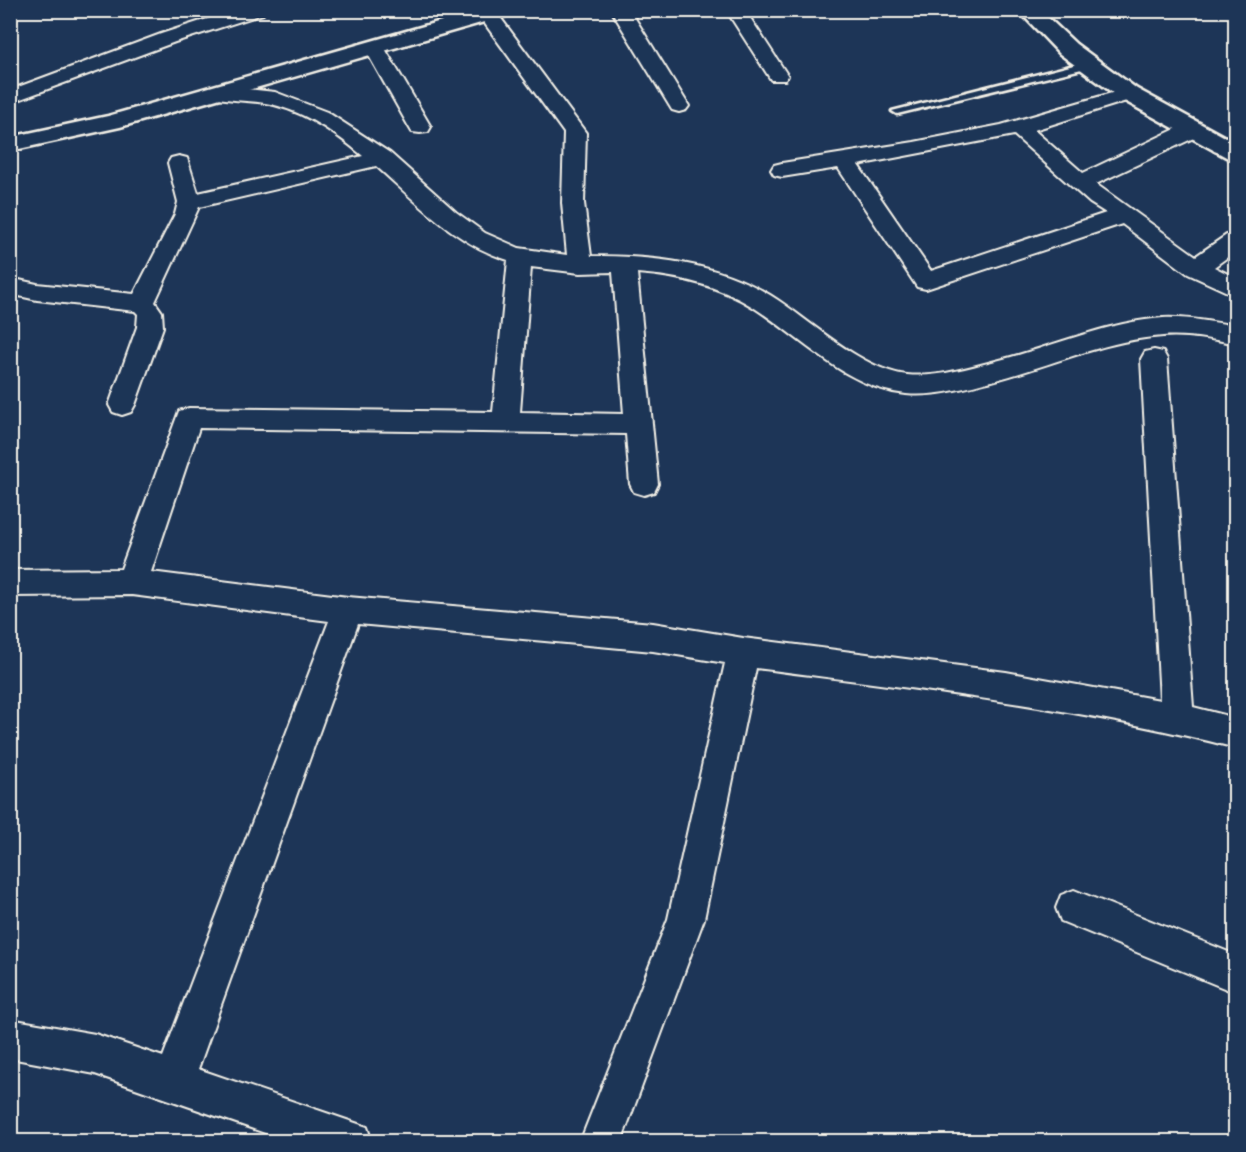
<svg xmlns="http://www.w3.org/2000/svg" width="1246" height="1152" font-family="Itim,sans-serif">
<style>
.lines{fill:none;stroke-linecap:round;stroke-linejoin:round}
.service-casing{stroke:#f4f1e8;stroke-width:5}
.minor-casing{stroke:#f4f1e8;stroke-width:4}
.tertiary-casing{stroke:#f4f1e8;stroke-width:5}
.service{fill:#1d3557;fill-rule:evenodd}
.minor{fill:#1d3557;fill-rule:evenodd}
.tertiary{fill:#1d3557;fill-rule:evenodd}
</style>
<rect width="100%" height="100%" fill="#1d3557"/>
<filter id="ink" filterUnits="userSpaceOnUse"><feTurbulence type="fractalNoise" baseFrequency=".0167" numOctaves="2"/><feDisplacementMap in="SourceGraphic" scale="12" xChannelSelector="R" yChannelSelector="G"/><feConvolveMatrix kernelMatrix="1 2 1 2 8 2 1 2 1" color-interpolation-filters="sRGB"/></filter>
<g filter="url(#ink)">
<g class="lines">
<g class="service-casing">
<path id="service" d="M1090 61 1095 64 1094 66 897 114 892 111Z"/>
</g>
<g class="minor-casing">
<g id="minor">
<path d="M235 10H265L263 14 175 42 10 103V90L161 34Z"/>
<path d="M611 10H630L689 106 686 110 679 112 672 110Z"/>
<path d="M726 10H745L788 76 785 80H771Z"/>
<path d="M490 11 497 13 586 133 584 203 591 256C654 256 715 262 770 295 809 319 861 370 907 375 934 378 965 369 992 362 1048 349 1105 322 1163 318 1188 317 1212 322 1236 326V344C1212 339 1188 334 1163 336 1105 340 1048 367 992 381 965 388 934 397 906 394 846 388 802 338 753 307 717 285 679 276 637 273L658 484 654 492 644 495 634 492 630 484 626 434 199 428 151 572 348 597 653 623 743 638 1006 672 1160 700 1141 359 1145 352 1154 350 1163 352 1167 359 1193 707 1236 718V748C1078 707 917 689 756 668L704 919 621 1142H580L668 919 725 663 653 651 358 624 198 1069 367 1127 372 1142H291L95 1074 10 1058V1019L95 1034 163 1057 329 621 132 595 10 596V570L121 569 179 411 189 408 493 412 508 260C455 244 417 202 376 166L199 207 155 302 162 312 163 327 135 405 131 412 122 415 113 412 109 405 137 327 138 314 135 311 37 300 10 294V278L37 284 134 294 175 214 178 202 168 163 171 158 179 156 187 158 198 193 363 156C336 133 301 109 265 103 247 100 228 101 210 96L207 92 210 88 217 86 275 92 327 112 390 153 456 212 485 233 519 248 567 255 562 203 564 133 480 17 483 13ZM531 267 580 273 613 272 624 414 520 412Z"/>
<path d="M374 41 381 43 384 47 431 127 428 132 420 133 412 132 409 127 364 47 367 43Z"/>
<path d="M1129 88 1136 90 1139 94 1136 98 1034 130 1083 173 1184 125 1192 124 1200 125 1203 130 1200 135 1096 184 1196 256 1228 234 1236 231V251L1214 267 1236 278V296L1188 274 1122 224 926 289 917 287 838 168 782 177 774 175 771 170 774 165 782 163 914 142 1001 125ZM1014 135 1090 203 1106 213 931 271 858 165Z"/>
<path d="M1236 133V148L1222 153 1214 151 1211 146 1214 141Z"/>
<path d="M1074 890 1236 955V993L1061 921 1056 908 1061 895Z"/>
</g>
</g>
<g class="tertiary-casing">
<g id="tertiary">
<path d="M480 10H515L512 14 120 127 10 151V137L108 116Z"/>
<path d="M1018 10H1040L1076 44 1137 89 1236 143V160L1228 158 1121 99 1060 54Z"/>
</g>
</g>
<use href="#service" class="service"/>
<use href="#minor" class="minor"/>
<use href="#tertiary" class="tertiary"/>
</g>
</g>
<rect width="1246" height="1152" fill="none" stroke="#1d3557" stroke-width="36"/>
<rect x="18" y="18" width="1210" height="1116" fill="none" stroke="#f4f1e8" stroke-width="2" filter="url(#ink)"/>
</svg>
